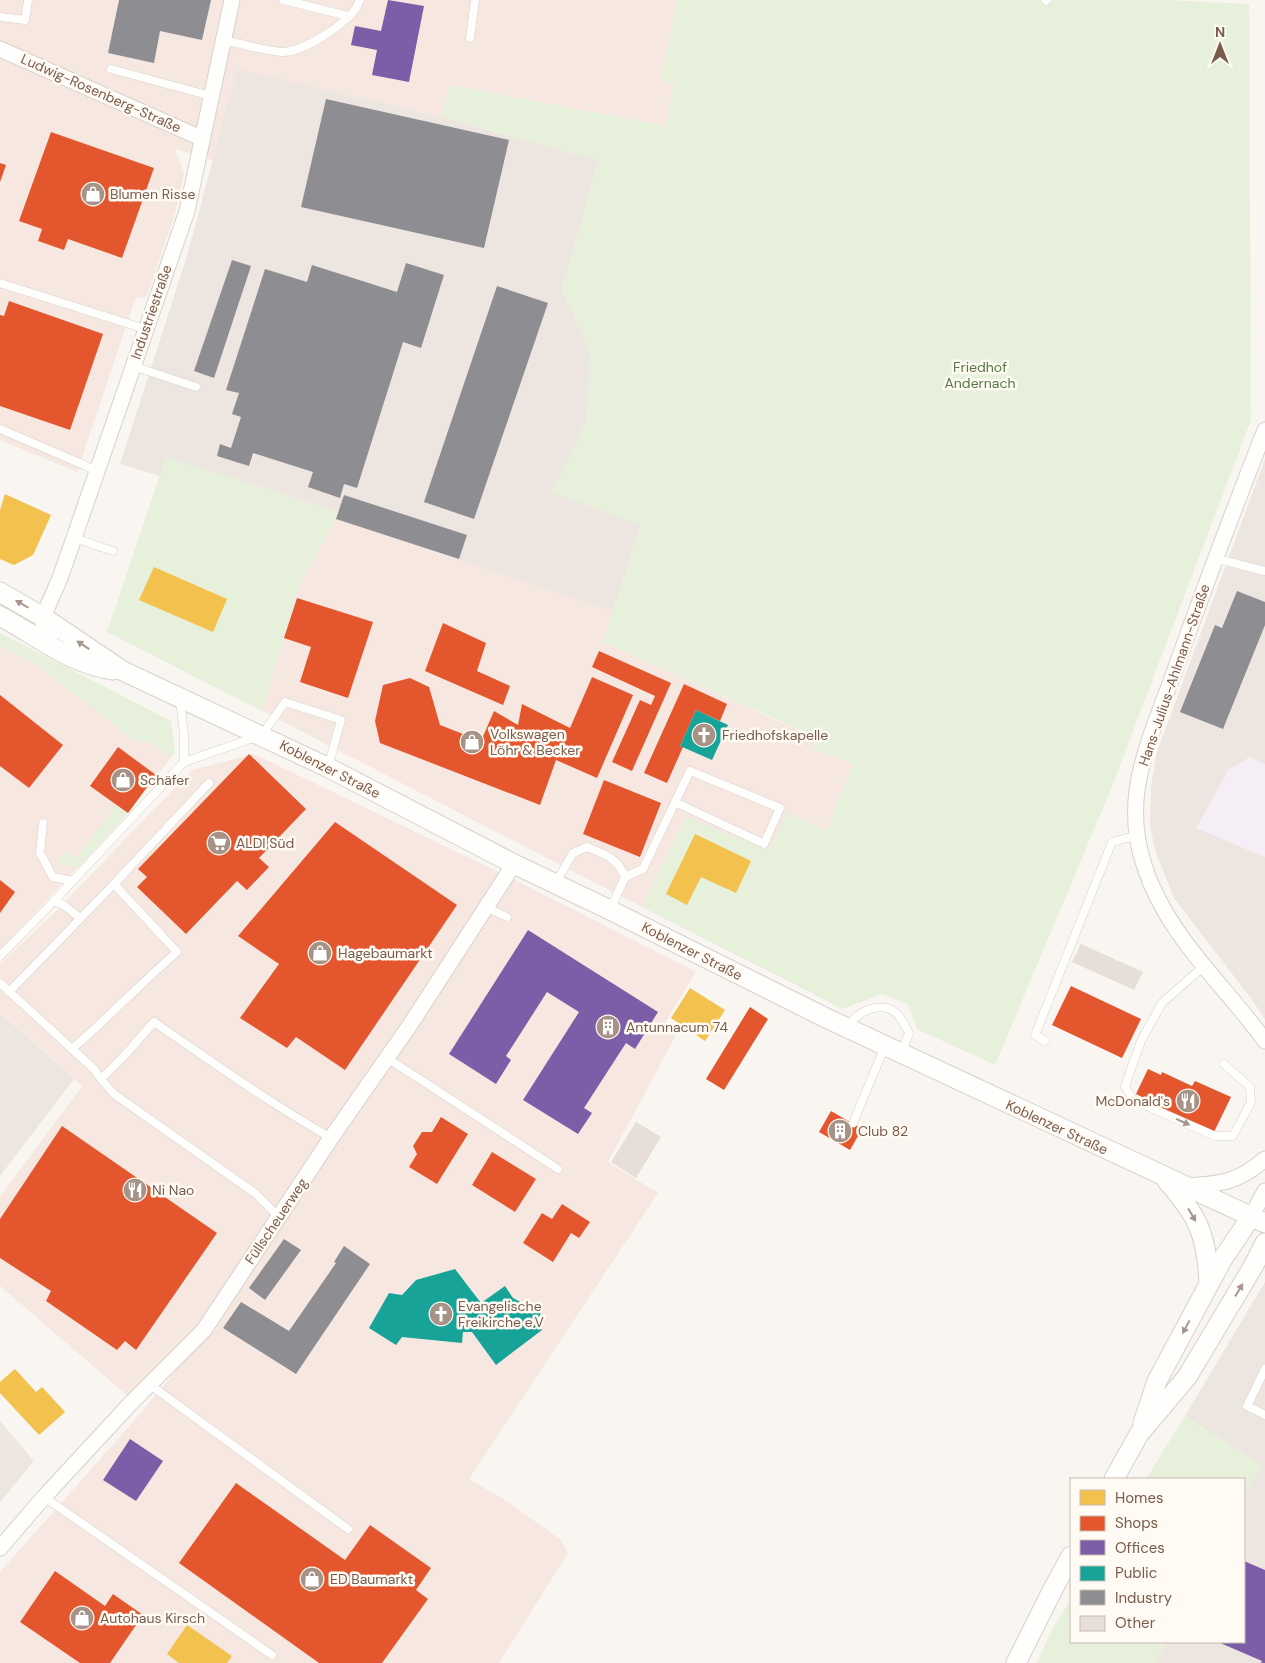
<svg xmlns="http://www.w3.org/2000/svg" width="1265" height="1663" font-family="'DM Sans',sans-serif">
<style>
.commercial{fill:#f6e8e1}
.industrial{fill:#ede5e0}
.education{fill:#f6eef6}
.green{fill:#e7f0db}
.homes{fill:#f2c14e}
.shops{fill:#e4572e}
.offices{fill:#7b5ea7}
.public{fill:#17a398}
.industry{fill:#8d8d92}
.building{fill:#e6ded7}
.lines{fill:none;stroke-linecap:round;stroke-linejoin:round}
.service-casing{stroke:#d7d1cb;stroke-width:9}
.minor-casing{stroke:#d7d1cb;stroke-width:17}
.tertiary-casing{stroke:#d7d1cb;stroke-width:21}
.service{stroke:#fefefd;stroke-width:8}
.minor{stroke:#fefefd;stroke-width:15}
.tertiary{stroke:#fefefd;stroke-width:19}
.oneway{fill:#a8958b}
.labels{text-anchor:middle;stroke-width:5;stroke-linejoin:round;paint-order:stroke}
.street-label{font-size:14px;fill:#7a5c4d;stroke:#fffaf3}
.poi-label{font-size:14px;fill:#7a5c4d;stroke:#fffaf3;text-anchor:start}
.park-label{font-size:14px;fill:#537a41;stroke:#fffaf3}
</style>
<rect width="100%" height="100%" fill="#f9f5f0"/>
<g class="commercial">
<path d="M0 0H677L661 79 674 83 666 126 450 85 441 117 237 70 213 160 175 149 184 174 175 214 146 298 136 297 77 472 0 440Z"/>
<path d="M336 519 613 611 603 642 816 738 813 748 853 764 827 830 770 851 686 818 642 907 262 711 299 586Z"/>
<path d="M0 633 175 752 128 813 0 950Z"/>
<path d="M254 754 515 880 696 972 666 1021 676 1035 608 1162 658 1193 469 1479 505 1500 560 1539 568 1553 499 1663H0V1572L133 1422 205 1336 136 1403 0 1286V1197L82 1086 0 1011V964L53 914 192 770Z"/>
</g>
<g class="industrial">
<path d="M237 69 441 117 598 160 573 253 561 288 590 351 587 421 552 492 641 525 613 611 336 519 338 512 166 457 160 476 120 464 188 253Z"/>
<path d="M1265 459V1019L1253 1001 1174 898 1155 850 1150 824 1151 786 1157 752Z"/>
<path d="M0 1012 74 1079 0 1176Z"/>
<path d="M1265 1282V1663H1155L1166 1642H1244V1498L1261 1465 1185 1416Z"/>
<path d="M0 1421 34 1461 0 1502Z"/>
</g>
<path class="education" d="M1250 757 1265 764V857L1196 828 1228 770Z"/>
<g class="green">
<path d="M677 0H1167L1249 4 1251 420 1111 789 995 1065 917 1029 908 1004 882 994 842 1009C776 974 708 942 642 907L686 817 770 851 786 813 827 830 853 764 812 748 816 737 603 642 641 525 551 492 587 421 590 351 561 288 573 253 598 160 441 117 450 85 666 126 674 83 661 80Z"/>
<path d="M166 457 338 512 336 519 299 586 262 711 107 632Z"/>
<path d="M0 633 171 721 175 752 171 757 153 743 133 740 36 664 0 646Z"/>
<path d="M116 805 128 813 79 867H67L57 860 65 851 75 859Z"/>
<path d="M1185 1416 1262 1465 1244 1498V1479H1146Z"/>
<path d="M1071 1599V1642H1166L1155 1663H1037L1052 1630Z"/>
</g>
<g class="homes">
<path d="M5 494 51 515 33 555 14 565 0 559V510Z"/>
<path d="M154 567 227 599 213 632 139 600Z"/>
<path d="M695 834 751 861 736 893 701 877 687 905 666 894Z"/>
<path d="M690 988 725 1010 705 1041 671 1018Z"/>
<path d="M15 1369 36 1392 42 1387 65 1412 39 1435 0 1393V1382Z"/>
<path d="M187 1625 232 1656 227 1663H179L167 1654Z"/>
</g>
<g class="shops">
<path d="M51 132 154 168 122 258 68 239 64 250 38 241 42 229 19 221Z"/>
<path d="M0 163 6 165 0 182Z"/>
<path d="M9 301 103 334 70 430 0 406V315L4 316Z"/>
<path d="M297 598 373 622 348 698 300 682 311 647 284 638Z"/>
<path d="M443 623 486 643 477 671 510 686 503 705 425 671Z"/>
<path d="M599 651 671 683 632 771 612 762 640 700 651 705 655 696 592 667Z"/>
<path d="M592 677 633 695 597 778 556 760 540 805 380 743 375 721 383 685 410 678 429 687 440 725 481 741 494 711 518 725 522 704 570 728Z"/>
<path d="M684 684 727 704 720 721 696 710 680 746 683 747 667 783 644 773Z"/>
<path d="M0 695 63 745 29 788 0 766Z"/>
<path d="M118 747 156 775 128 813 90 786Z"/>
<path d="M249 754 306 809 259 858 269 867 247 890 237 881 186 934 137 887 147 877 138 869Z"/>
<path d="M604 780 661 803 640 857 583 834Z"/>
<path d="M335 822 457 905 345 1070 296 1037 287 1048 240 1018 279 964 238 936Z"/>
<path d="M0 880 15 892 0 913Z"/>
<path d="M1071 986 1141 1019 1122 1058 1052 1025Z"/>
<path d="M750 1007 768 1019 724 1090 706 1079Z"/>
<path d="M1148 1069 1161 1075 1162 1072 1192 1086 1195 1081 1231 1097 1214 1132 1147 1102 1148 1100 1136 1094Z"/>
<path d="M831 1111 862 1129 850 1150 819 1132Z"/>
<path d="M441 1117 468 1134 437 1184 409 1167 417 1154 413 1146 422 1132H432Z"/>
<path d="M62 1126 217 1233 136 1350 125 1341 117 1350 46 1301 51 1291 0 1258V1219Z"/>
<path d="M492 1152 536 1179 515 1212 472 1185Z"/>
<path d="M562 1204 590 1222 579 1238 571 1233 553 1262 523 1243 542 1213 552 1219Z"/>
<path d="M236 1483 345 1560 370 1525 431 1568 416 1590 428 1599 382 1663H319L179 1563Z"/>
<path d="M55 1571 105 1606 113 1594 143 1615 110 1663H80L20 1622Z"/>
</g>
<g class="offices">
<path d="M388 0 424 6 409 82 372 75 377 50 351 45 355 26 381 31Z"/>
<path d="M528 930 658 1012 635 1049 626 1043 584 1108 592 1113 578 1134 523 1100 579 1012 547 992 506 1056 511 1060 496 1084 449 1054Z"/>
<path d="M130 1439 163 1461 136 1501 103 1480Z"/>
<path d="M1244 1561 1265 1570V1663H1261L1262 1661 1218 1642H1244Z"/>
</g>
<g class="public">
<path d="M696 710 728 725 712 760 680 746Z"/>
<path d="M455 1269 481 1303 505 1286 513 1298 541 1313 536 1322 542 1330 496 1365 472 1332H463L462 1343 402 1337 396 1345 369 1328 389 1293 402 1295 416 1280Z"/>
</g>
<g class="industry">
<path d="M119 0H211L202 40 160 31 154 63 108 53Z"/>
<path d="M326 99 509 140 484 248 301 207Z"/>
<path d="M232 260 251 266 214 378 194 371Z"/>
<path d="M406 263 444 275 421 348 403 342 357 488 344 484 340 498 308 487 313 472 253 453 249 466 217 456 220 444 231 448 241 417 232 414 239 393 226 390 265 269 307 282 312 265 397 292Z"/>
<path d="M497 286 548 303 474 519 424 502Z"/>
<path d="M344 495 467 535 459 559 336 519Z"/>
<path d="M1237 591 1265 602V625L1223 729 1180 712 1215 625 1222 628Z"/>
<path d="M284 1239 301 1250 265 1300 249 1288Z"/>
<path d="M344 1246 370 1264 296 1374 223 1328 241 1302 289 1331 336 1263 334 1262Z"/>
</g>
<g class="building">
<path d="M1081 944 1143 972 1134 990 1072 962Z"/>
<path d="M636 1122 661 1137 636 1178 611 1162Z"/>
</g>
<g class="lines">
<g class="service-casing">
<g id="service">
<path d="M284 0 348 16"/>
<path d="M1046 1 1047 0"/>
<path d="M0 17 25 20 28 0"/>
<path d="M470 38 475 0"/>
<path d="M223 40C242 44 262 50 281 52 302 53 341 27 355 10 357 7 358 3 360 0"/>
<path d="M111 69 211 96"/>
<path d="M0 283 145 329"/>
<path d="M133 366 196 387"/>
<path d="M0 429 98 471"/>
<path d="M74 538 113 551"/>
<path d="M1214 558 1265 571"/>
<path d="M180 699 184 735V762"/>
<path d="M43 823 40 853 53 877 73 881"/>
<path d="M114 884 209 783"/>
<path d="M555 884 573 853 587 847C604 854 618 858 625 877"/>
<path d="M54 901 65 906 80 918"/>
<path d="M486 907 507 917"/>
<path d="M610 910 625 877 643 869 690 771 780 808 764 844 675 802"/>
<path d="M0 956 54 901 184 762 262 735 285 702 341 720 328 767"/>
<path d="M1204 966 1162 1003 1141 1041 1125 1086 1133 1100 1215 1136H1233L1251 1102 1250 1087 1224 1064"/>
<path d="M0 983 94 1069 101 1079 114 1094 256 1194 279 1217"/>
<path d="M9 992 114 884 177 952C141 983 108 1018 72 1049"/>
<path d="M847 1028C856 1013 875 1002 892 1010 900 1014 905 1026 909 1033L902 1052"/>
<path d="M1045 1041 1035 1035 1112 842 1138 835"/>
<path d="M387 1058 558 1169"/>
<path d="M101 1079 124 1056 154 1022C212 1062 270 1103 331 1138"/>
<path d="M853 1123 885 1046"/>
<path d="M1265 1369 1247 1406 1265 1415"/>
<path d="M149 1384 348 1529"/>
<path d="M44 1497 272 1655"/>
</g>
</g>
<g class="minor-casing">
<g id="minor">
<path d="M0 49 201 138"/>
<path d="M1265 430C1234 509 1204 588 1176 667 1162 707 1143 748 1137 790 1134 814 1136 841 1144 865 1166 935 1223 983 1265 1041"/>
<path d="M55 650 45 630 43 624V617L60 578 74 538 187 211 232 0"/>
<path d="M1186 1186C1221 1184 1237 1183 1265 1159"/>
<path d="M1251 1217 1265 1191"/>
<path d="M0 1548 44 1497 130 1404 204 1330 331 1138 410 1025 514 864"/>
</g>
</g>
<g class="tertiary-casing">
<g id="tertiary">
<path d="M0 592 43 617 123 671 327 767 514 864 610 910 826 1018 1265 1223"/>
<path d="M0 616C37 636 70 664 113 670"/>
<path d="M1167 1181C1199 1217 1207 1236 1209 1284"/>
<path d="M1143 1423 1157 1381 1222 1260 1251 1217"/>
<path d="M1114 1479 1139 1434 1187 1377 1254 1265 1265 1243"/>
<path d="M1016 1663 1052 1591 1071 1556"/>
</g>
</g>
<use href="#service" class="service"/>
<use href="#minor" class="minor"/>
<use href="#tertiary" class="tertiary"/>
</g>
<defs><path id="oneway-solid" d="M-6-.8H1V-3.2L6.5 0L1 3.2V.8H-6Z" transform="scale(1.25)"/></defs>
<g class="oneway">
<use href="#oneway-solid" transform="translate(22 604) rotate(-150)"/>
<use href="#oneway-solid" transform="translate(83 645) rotate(-147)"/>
<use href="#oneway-solid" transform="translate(1183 1122) rotate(24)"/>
<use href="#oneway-solid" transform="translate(1192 1215) rotate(59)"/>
<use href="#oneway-solid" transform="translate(1239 1290) rotate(-59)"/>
<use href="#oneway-solid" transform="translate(1186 1327) rotate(118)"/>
</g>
<defs>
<g id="shop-disc" transform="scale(1.25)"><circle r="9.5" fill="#a69286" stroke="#fffaf3"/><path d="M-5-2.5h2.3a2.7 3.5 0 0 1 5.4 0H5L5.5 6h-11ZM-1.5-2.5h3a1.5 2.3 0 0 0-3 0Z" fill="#fff"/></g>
<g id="church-disc" transform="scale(1.25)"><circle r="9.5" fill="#a69286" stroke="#fffaf3"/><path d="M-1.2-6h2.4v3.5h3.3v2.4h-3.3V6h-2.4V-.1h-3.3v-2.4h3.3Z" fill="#fff"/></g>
<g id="supermarket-disc" transform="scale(1.25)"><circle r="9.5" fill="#a69286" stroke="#fffaf3"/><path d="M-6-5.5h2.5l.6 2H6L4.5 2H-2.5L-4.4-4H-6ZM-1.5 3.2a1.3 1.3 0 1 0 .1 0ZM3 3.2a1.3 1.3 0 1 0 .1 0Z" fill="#fff"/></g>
<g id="building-disc" transform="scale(1.25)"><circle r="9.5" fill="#a69286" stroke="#fffaf3"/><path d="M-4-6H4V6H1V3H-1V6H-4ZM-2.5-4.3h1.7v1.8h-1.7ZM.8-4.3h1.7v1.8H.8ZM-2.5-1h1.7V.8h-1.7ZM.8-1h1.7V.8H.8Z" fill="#fff"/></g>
<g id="restaurant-disc" transform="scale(1.25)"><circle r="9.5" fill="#a69286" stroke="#fffaf3"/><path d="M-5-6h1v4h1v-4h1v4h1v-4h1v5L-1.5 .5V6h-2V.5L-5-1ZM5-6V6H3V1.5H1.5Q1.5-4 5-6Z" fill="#fff"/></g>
</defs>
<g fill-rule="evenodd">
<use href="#shop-disc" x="93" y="194"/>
<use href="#church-disc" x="704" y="735"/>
<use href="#shop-disc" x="472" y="742"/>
<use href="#shop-disc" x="123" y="780"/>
<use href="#supermarket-disc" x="219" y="843"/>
<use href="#shop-disc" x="320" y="953"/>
<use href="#building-disc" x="608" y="1027"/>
<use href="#restaurant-disc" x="1188" y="1101"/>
<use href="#building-disc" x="840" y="1131"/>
<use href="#restaurant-disc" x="135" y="1190"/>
<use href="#church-disc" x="441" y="1314"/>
<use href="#shop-disc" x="312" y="1579"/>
<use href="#shop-disc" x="82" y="1618"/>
</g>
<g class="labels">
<g class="street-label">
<text transform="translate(101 93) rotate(24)" y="5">Ludwig-Rosenberg-Straße</text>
<text transform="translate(151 312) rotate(-71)" y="5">Industriestraße</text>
<text transform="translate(1174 675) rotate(-71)" y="5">Hans-Julius-Ahlmann-Straße</text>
<text transform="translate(330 769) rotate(27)" y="5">Koblenzer Straße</text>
<text transform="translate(692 951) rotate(27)" y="5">Koblenzer Straße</text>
<text transform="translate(1057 1127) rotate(25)" y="5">Koblenzer Straße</text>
<text transform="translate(276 1221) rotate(-56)" y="5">Füllscheuerweg</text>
</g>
<g class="poi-label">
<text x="110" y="199">Blumen Risse</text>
<text x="490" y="739">Volkswagen<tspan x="490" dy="16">Löhr &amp; Becker</tspan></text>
<text x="722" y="740">Friedhofskapelle</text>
<text x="140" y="785">Schäfer</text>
<text x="236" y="848">ALDI Süd</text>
<text x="338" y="958">Hagebaumarkt</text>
<text x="626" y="1032">Antunnacum 74</text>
<text x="1170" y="1106" text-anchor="end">McDonald's</text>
<text x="858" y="1136">Club 82</text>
<text x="152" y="1195">Ni Nao</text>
<text x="458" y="1311">Evangelische<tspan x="458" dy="16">Freikirche e.V</tspan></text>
<text x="330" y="1584">ED Baumarkt</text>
<text x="100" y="1623">Autohaus Kirsch</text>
</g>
<g class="park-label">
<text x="980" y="372">Friedhof<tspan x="980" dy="16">Andernach</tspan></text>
</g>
</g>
<rect x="1070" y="1478" width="175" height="165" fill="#fffaf3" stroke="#cabbb1"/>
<rect x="1080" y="1490" width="25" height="15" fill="#f2c14e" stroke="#cabbb1"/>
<text x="1115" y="1503" font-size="15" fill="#7a5c4d">Homes</text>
<rect x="1080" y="1516" width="25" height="15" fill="#e4572e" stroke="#cabbb1"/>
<text x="1115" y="1528" font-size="15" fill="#7a5c4d">Shops</text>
<rect x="1080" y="1540" width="25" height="15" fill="#7b5ea7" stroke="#cabbb1"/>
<text x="1115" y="1553" font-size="15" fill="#7a5c4d">Offices</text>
<rect x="1080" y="1566" width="25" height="15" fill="#17a398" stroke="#cabbb1"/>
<text x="1115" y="1578" font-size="15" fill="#7a5c4d">Public</text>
<rect x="1080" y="1590" width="25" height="15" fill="#8d8d92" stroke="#cabbb1"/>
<text x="1115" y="1603" font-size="15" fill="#7a5c4d">Industry</text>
<rect x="1080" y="1616" width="25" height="15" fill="#e6ded7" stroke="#cabbb1"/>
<text x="1115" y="1628" font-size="15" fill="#7a5c4d">Other</text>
<g transform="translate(1220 45)" stroke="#fffaf3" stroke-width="4" paint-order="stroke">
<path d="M0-4L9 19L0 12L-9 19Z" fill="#7a5c4d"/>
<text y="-8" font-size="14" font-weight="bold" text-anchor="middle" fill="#7a5c4d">N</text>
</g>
</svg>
